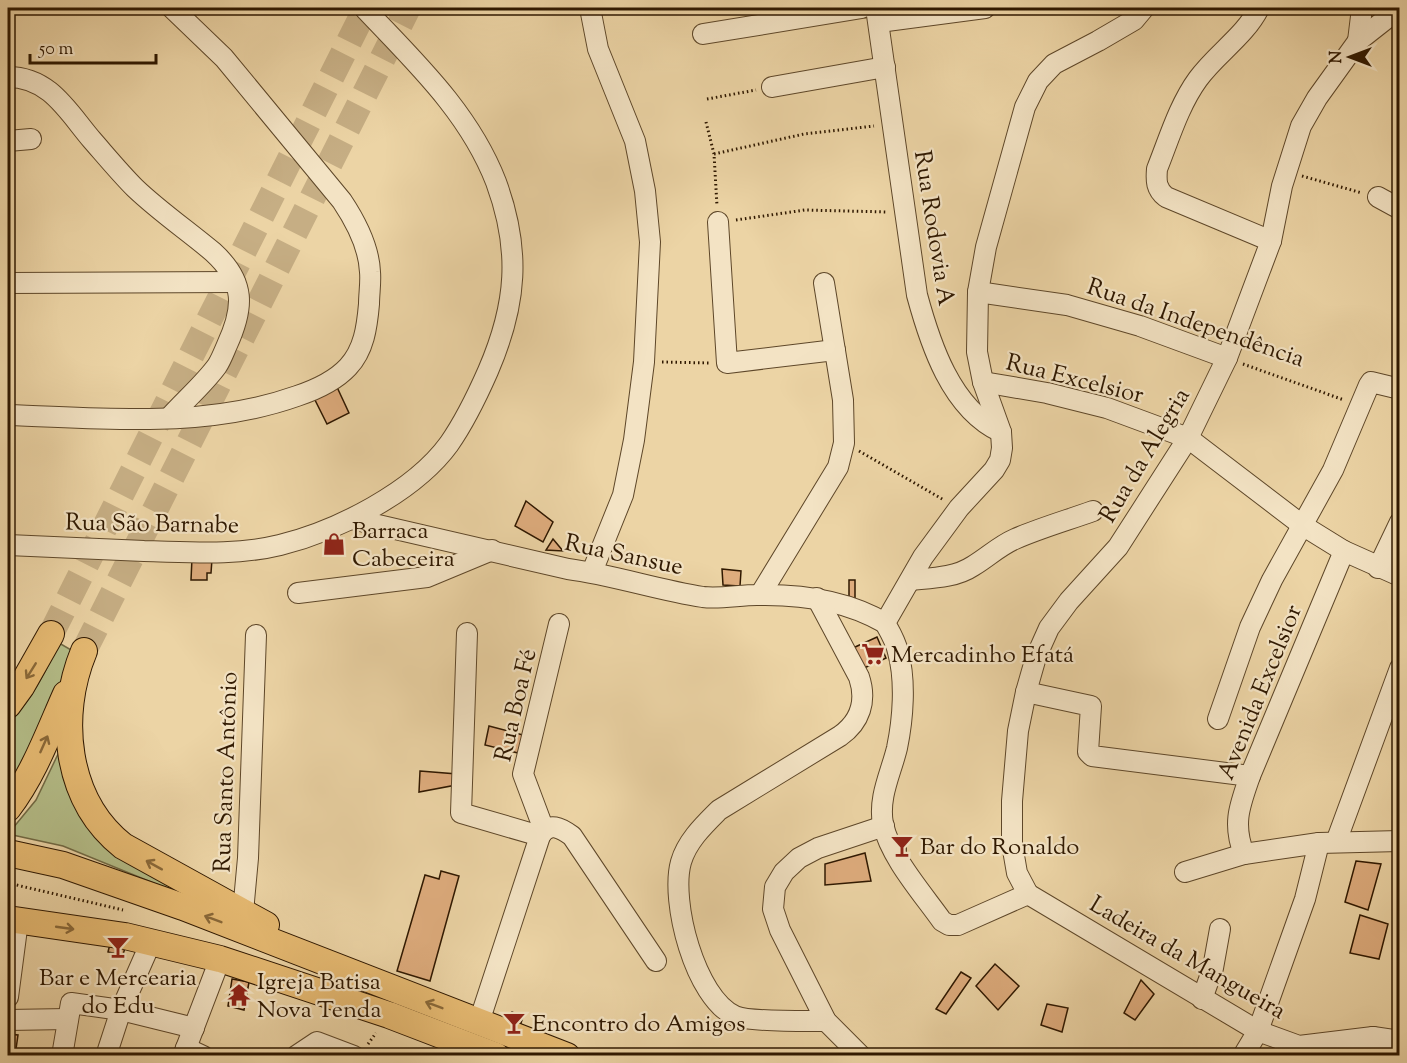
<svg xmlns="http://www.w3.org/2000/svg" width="1407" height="1063" font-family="'Sorts Mill Goudy',serif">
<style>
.green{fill:#b4bd88;stroke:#726a44;stroke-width:1.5}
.building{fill:#deac7d;stroke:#2f1800;stroke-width:1.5}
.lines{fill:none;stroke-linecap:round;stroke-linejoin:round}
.major-tunnel{stroke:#c6ae84;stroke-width:26;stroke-dasharray:26 13;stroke-linecap:butt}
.minor-casing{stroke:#5e4729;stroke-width:22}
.major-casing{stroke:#2f1800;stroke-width:28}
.path{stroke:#2f1800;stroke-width:3;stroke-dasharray:1.5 3;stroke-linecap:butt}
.minor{stroke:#f3e3c4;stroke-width:20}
.major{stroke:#e6ba72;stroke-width:26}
.oneway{stroke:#8a6939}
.labels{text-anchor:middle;stroke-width:4.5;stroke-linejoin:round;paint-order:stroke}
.street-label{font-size:24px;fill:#2f1800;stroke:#f3e3c4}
.poi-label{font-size:24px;fill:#2f1800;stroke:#f3e3c4;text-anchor:start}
</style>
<rect width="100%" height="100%" fill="#ecd4a5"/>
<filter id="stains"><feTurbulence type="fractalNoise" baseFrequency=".00333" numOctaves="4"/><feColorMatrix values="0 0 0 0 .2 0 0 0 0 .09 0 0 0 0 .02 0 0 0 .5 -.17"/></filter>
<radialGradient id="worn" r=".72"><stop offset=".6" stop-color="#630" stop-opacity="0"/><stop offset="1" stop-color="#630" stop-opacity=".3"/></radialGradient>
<g class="green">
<path d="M59 643 73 651 54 699 8 791V724C32 699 44 675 59 643Z"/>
<path d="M60 750 69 792 83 819 179 890 178 893 63 846 8 834 36 800Z"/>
</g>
<g class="building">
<path d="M336 385 349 413 327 424 314 398Z"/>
<path d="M526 501 553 522 543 542 515 526Z"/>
<path d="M553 539 563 551 546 550Z"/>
<path d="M192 558 212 559 211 573H207V580H191Z"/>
<path d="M722 569 741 571 740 586 723 585Z"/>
<path d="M849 580H855V602L849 600Z"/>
<path d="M877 637 886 658 862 669 853 648Z"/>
<path d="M489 726 523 735 518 753 485 745Z"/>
<path d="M420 771 457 774 456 785 419 792Z"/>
<path d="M900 838H906V853L899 852Z"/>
<path d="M865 853 871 881 825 885V864Z"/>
<path d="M1356 861 1381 864 1368 910 1345 902Z"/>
<path d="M441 871 459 876 430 981 397 971 425 875 439 879Z"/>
<path d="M1360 915 1388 924 1379 959 1350 953Z"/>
<path d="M111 940 126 944 123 955 108 952Z"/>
<path d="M995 964 1019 986 998 1010 976 986Z"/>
<path d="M961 972 971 978 946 1014 936 1009Z"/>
<path d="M232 979 249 982 244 1010 228 1006Z"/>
<path d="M1141 980 1154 994 1135 1020 1124 1013Z"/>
<path d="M1047 1004 1068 1008 1062 1032 1041 1025Z"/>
<path d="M512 1012 523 1017 519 1029 507 1025Z"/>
<path d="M8 1034 18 1035 15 1056H8Z"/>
</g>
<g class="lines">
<g class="major-tunnel">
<path d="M51 634 366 8"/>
<path d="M84 651 408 8"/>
</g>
<g class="minor-casing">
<g id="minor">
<path d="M590 8 598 49 635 141 645 191 650 242 644 362 634 440 623 495 592 572"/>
<path d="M876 8 917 295C930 343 951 409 1001 432"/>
<path d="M1259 8C1245 36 1216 54 1198 79 1179 105 1169 139 1157 169 1156 181 1156 189 1166 197L1271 241"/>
<path d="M879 22 985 8"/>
<path d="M703 34 862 8"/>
<path d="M1358 41 1362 8"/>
<path d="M8 77C50 77 68 112 92 140 106 156 120 173 135 188 159 211 188 231 213 252 246 282 244 308 227 345 224 352 221 360 217 366 203 385 184 401 169 418"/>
<path d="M772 87 885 67"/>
<path d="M8 141 31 139"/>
<path d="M1378 197 1400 209"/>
<path d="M718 222 727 363 835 350"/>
<path d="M8 283 235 282"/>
<path d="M978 292 1067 305 1140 326 1227 358"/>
<path d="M983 382 1047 393 1107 408 1188 438 1302 525 1344 551 1400 576"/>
<path d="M8 415C104 418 204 429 297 396 315 390 334 382 348 367 364 350 367 327 369 304 369 294 371 282 370 272 369 246 356 222 342 201L224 58 172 8"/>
<path d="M352 519 568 569C614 575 657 590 703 597 720 599 740 595 757 595 802 594 846 600 885 623"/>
<path d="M8 545C53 547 99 549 144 551 190 552 235 556 280 545 337 531 414 492 449 444 465 421 477 396 488 371 517 304 521 250 496 182 469 112 414 61 364 8"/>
<path d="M1378 568 1400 522"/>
<path d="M911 580C931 578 955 578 973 566 988 557 999 546 1015 539 1040 528 1068 520 1093 511"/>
<path d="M298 593 427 577 492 550"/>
<path d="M760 595 838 467 844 443 843 400 824 283"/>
<path d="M817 598 859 677C867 701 860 722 840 736L719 810C704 825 687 841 681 862 670 901 695 998 735 1016 749 1022 808 1021 826 1021"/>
<path d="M467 633 461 813 540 836"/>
<path d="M1026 692 1091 706 1088 752 1092 756 1250 776"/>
<path d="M1218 719 1250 627 1272 580 1333 470 1369 385 1371 382 1400 389"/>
<path d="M544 830 523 774 559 624"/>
<path d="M1336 842 1400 668"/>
<path d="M1244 854C1232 823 1240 805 1250 776L1344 551"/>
<path d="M1185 872 1244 854 1319 843 1400 841"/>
<path d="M1028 894 958 925H949L942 921C923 894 890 857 883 824 878 797 891 773 897 748 903 719 906 681 898 652 896 642 890 632 885 623L923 557 959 508 994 470 1000 460 1002 448 1001 432 983 382 977 352 978 292 986 247 1025 107 1038 81 1054 64 1098 41 1134 20 1144 8"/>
<path d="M1028 894 1017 873 1012 844V801L1018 731 1026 692 1036 657 1049 628 1069 601 1118 547 1188 438 1227 358 1271 241 1282 186 1301 126 1317 98 1358 41 1400 8"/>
<path d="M1028 894 1258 1031 1299 1046 1373 1037 1400 1041"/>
<path d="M243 912 248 858 256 635"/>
<path d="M8 997 18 921"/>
<path d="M1202 999 1213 968 1220 929"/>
<path d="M8 1020 68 1019"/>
<path d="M479 1022 540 836C549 821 561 828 572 836L656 961"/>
<path d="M186 1048 203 1056"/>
<path d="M62 1056 71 1003 121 1010 194 1028"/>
<path d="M106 1056 121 1010 151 942"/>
<path d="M183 1056 220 959"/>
<path d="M296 1056 317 1042 354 1056"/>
<path d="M861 1056 826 1021 780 930 773 909 775 887 784 872 799 858 818 848 884 826"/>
<path d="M1243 1056 1258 1031 1305 899 1319 843"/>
<path d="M1367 1056 1373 1037"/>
</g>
</g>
<g class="major-casing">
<g id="major">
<path d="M84 651C57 716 65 800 123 846L266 925"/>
<path d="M8 705 21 687 51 634"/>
<path d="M8 808C34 774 49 732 66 694"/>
<path d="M8 853 63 865 183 907 567 1056"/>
<path d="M8 919 125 936 220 959 389 1015 496 1056"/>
</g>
</g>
<g class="path">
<path d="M707 99 756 90"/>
<path d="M706 122 714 154 717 206"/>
<path d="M714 154 804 134 874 126"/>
<path d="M1302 176 1362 193"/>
<path d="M736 220 805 210 888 212"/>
<path d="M662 362 710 363"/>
<path d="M1243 364 1344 400"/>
<path d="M859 451 944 500"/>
<path d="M8 883 123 910"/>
<path d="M368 1044 376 1033"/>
</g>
<use href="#minor" class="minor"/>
<use href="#major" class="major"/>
</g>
<defs><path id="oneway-shaft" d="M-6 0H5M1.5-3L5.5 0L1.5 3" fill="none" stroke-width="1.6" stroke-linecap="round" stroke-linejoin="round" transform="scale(1.5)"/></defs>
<g class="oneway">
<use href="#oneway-shaft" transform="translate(31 671) rotate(122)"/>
<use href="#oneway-shaft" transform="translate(44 744) rotate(-66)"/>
<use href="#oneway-shaft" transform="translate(154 865) rotate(-151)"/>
<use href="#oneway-shaft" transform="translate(213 919) rotate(-159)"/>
<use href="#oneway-shaft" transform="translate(65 928) rotate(8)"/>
<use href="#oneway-shaft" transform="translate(434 1005) rotate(-159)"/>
</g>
<defs>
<g id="shop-bare" transform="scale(1.8)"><path d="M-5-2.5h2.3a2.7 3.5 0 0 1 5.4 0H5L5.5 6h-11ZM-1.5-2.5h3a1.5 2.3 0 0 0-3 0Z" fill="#8f2418" stroke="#f3e3c4" stroke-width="2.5" paint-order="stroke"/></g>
<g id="supermarket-bare" transform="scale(1.8)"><path d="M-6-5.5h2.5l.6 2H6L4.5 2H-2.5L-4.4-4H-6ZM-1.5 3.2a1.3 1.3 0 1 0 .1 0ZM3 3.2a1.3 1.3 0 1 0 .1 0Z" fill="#8f2418" stroke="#f3e3c4" stroke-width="2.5" paint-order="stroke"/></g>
<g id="bar-bare" transform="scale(1.8)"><path d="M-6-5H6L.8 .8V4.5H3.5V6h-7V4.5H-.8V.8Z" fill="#8f2418" stroke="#f3e3c4" stroke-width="2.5" paint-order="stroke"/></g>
<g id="temple-bare" transform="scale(1.8)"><path d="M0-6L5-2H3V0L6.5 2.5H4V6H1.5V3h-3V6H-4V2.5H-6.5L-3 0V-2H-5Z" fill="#8f2418" stroke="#f3e3c4" stroke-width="2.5" paint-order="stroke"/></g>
</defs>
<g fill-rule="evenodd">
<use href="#shop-bare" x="334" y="544"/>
<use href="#supermarket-bare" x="873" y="654"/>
<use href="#bar-bare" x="902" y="846"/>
<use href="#bar-bare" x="118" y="947"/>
<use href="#temple-bare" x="239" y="995"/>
<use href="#bar-bare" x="514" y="1023"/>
</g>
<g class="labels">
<g class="street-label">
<text transform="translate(935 228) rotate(81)" y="8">Rua Rodovia A</text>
<text transform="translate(1196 322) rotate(19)" y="8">Rua da Independência</text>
<text transform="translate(1075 378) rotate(14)" y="8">Rua Excelsior</text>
<text transform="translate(1144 455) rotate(-59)" y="8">Rua da Alegria</text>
<text transform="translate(152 523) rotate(1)" y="8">Rua São Barnabe</text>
<text transform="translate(624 554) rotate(12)" y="8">Rua Sansue</text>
<text transform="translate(1259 692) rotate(-68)" y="8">Avenida Excelsior</text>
<text transform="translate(515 705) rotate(-77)" y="8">Rua Boa Fé</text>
<text transform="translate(225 772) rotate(-88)" y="8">Rua Santo Antônio</text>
<text transform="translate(1188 957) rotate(30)" y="8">Ladeira da Mangueira</text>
</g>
<g class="poi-label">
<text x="352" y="538">Barraca<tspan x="352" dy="28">Cabeceira</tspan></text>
<text x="891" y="662">Mercadinho Efatá</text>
<text x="920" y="854">Bar do Ronaldo</text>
<text x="118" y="985" text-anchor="middle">Bar e Mercearia<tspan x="118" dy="28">do Edu</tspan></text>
<text x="257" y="989">Igreja Batisa<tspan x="257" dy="28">Nova Tenda</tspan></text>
<text x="532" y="1031">Encontro do Amigos</text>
</g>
</g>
<rect width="1407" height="1063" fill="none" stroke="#ecd4a5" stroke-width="30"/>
<rect x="9" y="9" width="1389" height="1045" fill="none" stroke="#2f1800" stroke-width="3"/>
<rect x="15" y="15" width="1377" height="1033" fill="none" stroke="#2f1800" stroke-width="1.5"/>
<g transform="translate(1350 57) rotate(270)" stroke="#f3e3c4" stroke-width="4.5" paint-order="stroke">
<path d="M0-4.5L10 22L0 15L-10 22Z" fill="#2f1800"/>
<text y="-9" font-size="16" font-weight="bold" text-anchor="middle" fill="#2f1800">N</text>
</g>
<path d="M30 54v9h126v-9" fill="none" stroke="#2f1800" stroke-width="3"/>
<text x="39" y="54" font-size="18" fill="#2f1800" stroke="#f3e3c4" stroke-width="4.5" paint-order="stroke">50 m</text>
<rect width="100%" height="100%" filter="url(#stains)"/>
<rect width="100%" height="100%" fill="url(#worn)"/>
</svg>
